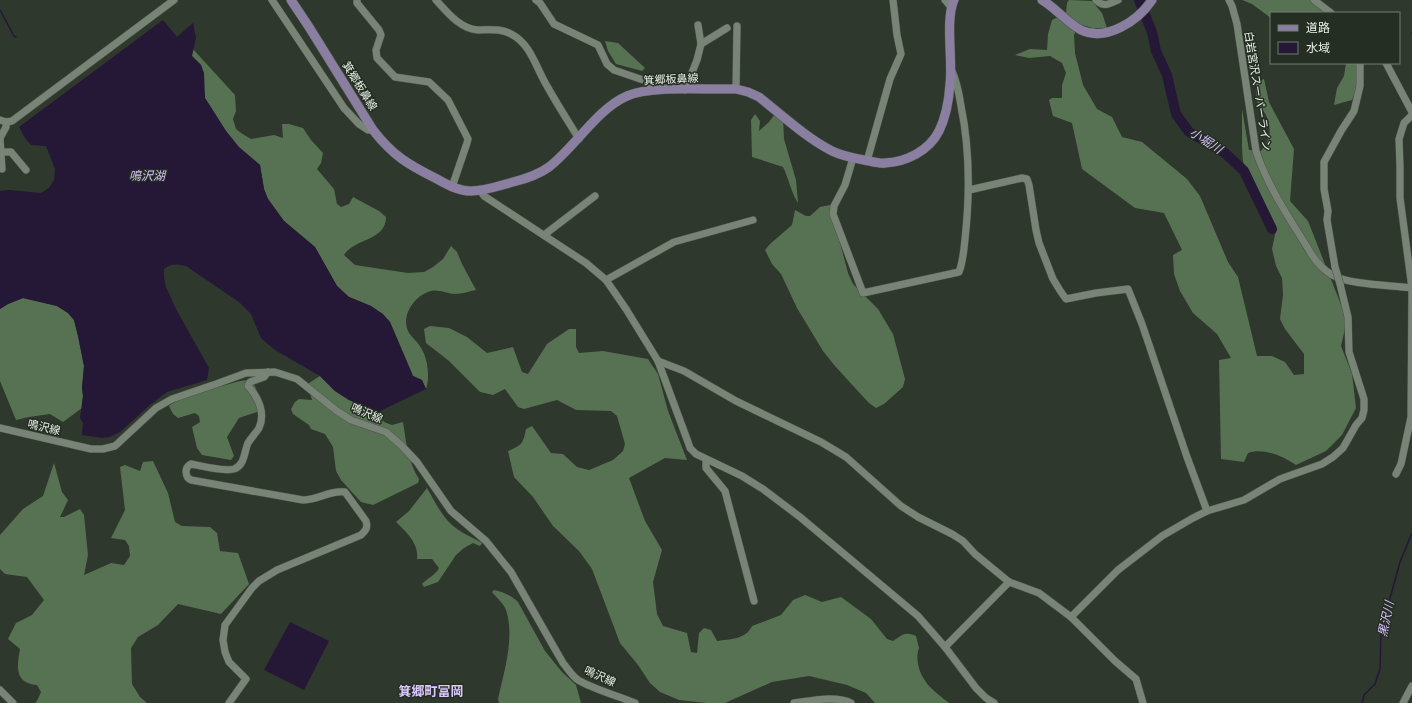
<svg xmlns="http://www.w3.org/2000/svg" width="1412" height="703" font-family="Arial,'Noto Sans JP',sans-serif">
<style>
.forest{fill:#577252}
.water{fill:#251736}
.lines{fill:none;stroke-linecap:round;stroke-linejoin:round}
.stream{stroke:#251736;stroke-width:1.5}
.river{stroke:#251736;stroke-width:10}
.minor-casing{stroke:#4d554b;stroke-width:8}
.major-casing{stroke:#4d554b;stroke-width:10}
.minor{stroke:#788476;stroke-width:7}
.major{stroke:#8a7fa1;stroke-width:9}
.minor-bridge-casing{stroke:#4d554b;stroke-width:8;stroke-linecap:butt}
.minor-bridge{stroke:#788476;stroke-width:7}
.labels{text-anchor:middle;stroke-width:3;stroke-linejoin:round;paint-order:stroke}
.street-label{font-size:11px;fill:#eaf0e8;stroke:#242e22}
.water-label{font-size:12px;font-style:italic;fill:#d8c0fe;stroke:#242e22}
.quarter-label{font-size:13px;font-weight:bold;fill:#ddc7ff;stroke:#242e22}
</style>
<rect width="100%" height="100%" fill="#2e382c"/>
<g class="forest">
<path d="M1069 0 1092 1 1102 13 1107 28H1092L1079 24 1074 35 1075 53 1083 85 1097 109 1112 117 1122 137 1142 142 1187 179 1200 196 1228 262 1238 277 1257 356H1272L1285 362 1294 375 1304 374V354L1285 329 1280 319 1283 295 1282 278 1276 266 1272 249 1276 230 1243 162 1242 148V109L1249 150 1261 151C1271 138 1272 130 1266 115 1264 111 1260 108 1258 104 1256 98 1256 89 1256 82L1264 79 1269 102 1294 149 1290 201 1308 221 1347 320 1341 346 1352 374 1356 408 1342 435 1326 451 1296 465C1284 457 1263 447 1248 453L1244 462 1221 459 1219 360 1231 358 1217 334 1193 313 1180 291 1174 274 1173 255 1182 250 1164 213 1135 208 1082 169 1072 123 1053 116 1049 100 1052 98H1062V85L1066 73 1062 63 1050 56 1029 58 1015 55 1030 49 1047 50 1048 34 1052 20 1066 13 1067 3Z"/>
<path d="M1242 0H1311L1327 13H1271V18L1252 4Z"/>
<path d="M605 41 618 43 645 68 642 71 616 64 608 51Z"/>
<path d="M192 48 235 95 236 111 233 119 236 129 241 133 251 139 274 135 283 138 282 124H289L303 128 311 140 323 153 321 163 317 169 334 189 337 204 341 207 349 204 353 197 379 211 386 217C386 241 355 238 344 255L355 265 408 273 424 272 433 267 443 259 451 246 457 252 462 264 476 290C470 291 462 294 455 294 448 294 438 289 431 291 415 295 401 315 408 331 411 337 418 342 421 348 428 358 430 378 426 389L422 380 413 376 390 322 371 306 349 297 337 286 315 247 284 221 268 199 264 189 260 165 239 148 226 131 205 98 201 65 192 56Z"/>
<path d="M1346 63H1357L1358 86 1352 100 1334 105 1337 88 1344 76Z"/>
<path d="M755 114 760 121 759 131 769 122 775 114 783 117 784 139 796 180 798 203C791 192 789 179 783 167L752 157 751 120Z"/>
<path d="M830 205 848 273 853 284 878 309 893 334 905 379 903 387 884 404 876 408 869 403 856 389 835 366 823 351 797 308 781 274 772 264 765 250 770 244 792 225 795 210 806 216H810L820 207Z"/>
<path d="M23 298 57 306 68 313 74 320 78 336 84 366 82 388 83 396 82 408 63 422 50 414 29 417 16 420 0 381V309L8 304Z"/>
<path d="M430 326 449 328 467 337 487 353 513 347 522 372 528 374 547 344 569 329H576V347L579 353 603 351 648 359 658 374 668 411 687 460 665 458 629 478 645 521 662 550 653 582 657 614 663 626 687 633 691 652 697 653 699 633 704 628 711 630 717 641C730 639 745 640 752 626L781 615 793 600 805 595 822 602 841 597 871 619 887 639 893 641C902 635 905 631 916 636L919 648C917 654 917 657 918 664 922 683 934 691 949 703H875L866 693 847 685 809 676 772 682 725 703H707L679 700 660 692 650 683 638 665 620 643 592 569 579 551 553 526 533 497 514 477 508 451C522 445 523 444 526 429L532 426 551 453 563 454 577 467 589 470 613 460 623 451 625 444 617 416 611 411 576 410 557 400 524 409 518 407 505 389 493 395 480 392 449 361 426 343 424 329Z"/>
<path d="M320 376 335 391 349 400 378 412 384 422 392 425 403 422C406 441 408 462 419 479L418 483 373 505 361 502 341 480 336 471 333 447 325 434 311 429 309 425 293 414 291 409 295 402 299 399 312 400 308 387 309 383Z"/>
<path d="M249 380 253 382 263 404 257 412 239 418 227 437 234 456 231 460 202 455 197 448 192 427 200 422 199 416 195 413 178 418 173 414 169 406 181 397 240 381Z"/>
<path d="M153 461 168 493 175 522 182 526 210 527 217 533 220 551 238 553 249 584 221 614 178 604 158 625 138 637 131 648 132 684 140 697 147 703H35L37 701 41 692 37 685C14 683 17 666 20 649L8 639 16 623 32 615 44 600 27 577 5 574 0 569V535L23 509 43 496 54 463 62 492 68 500 60 517H64L80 509 84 515 88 555 84 575 111 563 124 565 130 556 129 546 125 540 111 538 125 510 120 467 125 465 140 471 143 462Z"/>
<path d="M427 488C434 500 441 515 452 525 461 533 472 537 482 543L480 546 473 543 464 548 456 555 438 582 424 587 422 584C427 578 436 575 439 568L432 559H417C419 543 406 532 396 522L409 511Z"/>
<path d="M494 590C503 592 511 595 518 602L545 651 562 672 576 685 581 703H499L498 699C504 671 515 638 506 610 504 604 496 597 492 592Z"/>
</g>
<g class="water">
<path d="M163 20 177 37 193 23 196 38 192 56 201 65 204 73 205 98 226 131 239 147 260 165 264 189 268 199 284 221 315 247 337 286 349 297 371 306 383 314 390 322 413 376 422 380 426 389 378 412 349 400 335 391 320 376 275 350 261 338 251 314 239 302 186 266C177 264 171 263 164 269V278L166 287 176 309 209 368 207 380 167 392 151 404 120 432 110 437 102 438 82 435 83 423 80 418 83 396 82 388 84 366 78 336 74 320 68 313 57 306 23 298 8 304 0 309V191L9 190 41 193 49 188 54 180 55 169 46 146 31 145 25 138 19 127Z"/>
<path d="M290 622 329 641 304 690 264 670Z"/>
</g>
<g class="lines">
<g class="stream">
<path d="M0 10 14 36 16 37"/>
<path d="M1412 34V33"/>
<path d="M1362 703 1364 695 1375 684 1380 669 1381 631 1400 562 1412 533"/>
</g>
<path class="river" d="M1139 0 1152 32 1156 51 1167 75 1176 114 1189 132 1225 153 1244 171 1272 229"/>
<g class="minor-casing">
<g id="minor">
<path d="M272 0 344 108 359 124 368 130H373"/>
<path d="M357 0V3L379 30 381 35 376 50 377 58 395 77 429 82 448 100 465 133 468 139 467 143 452 187"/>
<path d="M436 0C447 12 460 29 478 30 489 30 500 28 511 34 531 44 536 68 547 86 557 104 568 121 579 139"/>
<path d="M536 0 540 3 554 24 598 45 607 64 614 70 646 81 656 90"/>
<path d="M945 0 951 7"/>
<path d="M1096 0C1104 8 1109 4 1118 0"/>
<path d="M1229 0 1232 6 1237 24 1256 151C1268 188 1292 222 1312 255 1317 263 1324 270 1332 275 1350 285 1390 285 1412 288"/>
<path d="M1314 0 1331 13"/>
<path d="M701 44 727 28"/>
<path d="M1386 63 1412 112"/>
<path d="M736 89 737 26"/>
<path d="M685 90 697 60 701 44 698 25"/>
<path d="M0 120 6 122 12 121 174 0"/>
<path d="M1 152H11L26 170"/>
<path d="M853 158 845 185 834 206 833 214 863 293 959 272C963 262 964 249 965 239 970 194 970 150 961 106 959 93 957 82 952 71"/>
<path d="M867 161 890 79 901 54 897 35 893 0"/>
<path d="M2 169 0 138 6 127V122"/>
<path d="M480 190 484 196 586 263 606 280 626 309 658 361 688 442 690 448 696 454 742 476 763 489 800 517 918 616 945 647 976 688 986 698 994 703"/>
<path d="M969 190 1022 178 1027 179 1029 185 1036 230 1039 243 1053 279 1061 292 1066 299 1096 293 1128 289 1142 324 1187 457 1207 511"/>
<path d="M544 235 595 196"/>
<path d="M1335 267 1327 220 1328 211 1324 189V162L1341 131 1354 111 1360 86V63"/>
<path d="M606 280 674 242 753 220"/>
<path d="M658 361 684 371 736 401 821 442 846 457 901 506 918 517 952 534 963 541 975 554 1009 582 1039 593 1071 617 1115 661 1136 679 1143 703"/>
<path d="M0 428 91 449H103L115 446 156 408 172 399 216 384 246 373 275 372 297 379 337 411 351 420 386 432 401 445 417 462 451 511 486 541 511 572 563 663C568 669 572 676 578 680 593 689 618 696 635 703"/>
<path d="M706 460V468L725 491 754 601"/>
<path d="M1396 474 1401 464 1411 417 1412 288 1400 198V167L1399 139 1404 123 1412 115"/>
<path d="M1071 617 1118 570 1162 536 1193 518 1207 511 1244 500 1280 479 1322 464 1333 457 1343 448 1356 425 1362 418 1364 410V399L1349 352 1348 317 1340 284"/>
<path d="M945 647 1009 582"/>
<path d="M0 690 13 703"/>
<path d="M229 703 246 679 229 662 225 652 223 640 225 625 252 588 259 581 277 570 361 535C366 530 368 528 366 521L345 492C330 490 318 500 303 500L191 480 188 478C185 473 185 467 191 464 201 466 224 472 234 469 245 465 244 452 248 443 251 438 256 433 259 428 266 413 258 397 248 386L250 382 264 377 268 372"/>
<path d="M794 703C810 701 837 695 851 703"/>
<path d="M1403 703 1412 686"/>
</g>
</g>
<g class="major-casing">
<g id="major">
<path d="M291 0 309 27 373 130C393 156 409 165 437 179 448 185 458 191 471 191 485 191 499 186 513 182 525 179 538 175 549 167 575 147 597 109 627 96 652 85 707 90 736 89L748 92 759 97C782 115 805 137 832 151 842 156 853 158 864 160 870 161 878 164 885 163 906 162 929 151 939 131 946 117 949 99 950 84 953 60 945 20 954 0"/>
<path d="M1042 0C1056 8 1066 22 1081 30 1106 42 1138 21 1152 0"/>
</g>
</g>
<use href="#minor" class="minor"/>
<use href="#major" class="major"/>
<g class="minor-bridge-casing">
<path id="minor-bridge" d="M1335 267 1340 284"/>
</g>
<use href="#minor-bridge" class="minor-bridge"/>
</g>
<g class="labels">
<g class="street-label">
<text transform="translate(671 79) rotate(-3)" y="4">箕郷板鼻線</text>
<text transform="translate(360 86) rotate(58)" y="4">箕郷板鼻線</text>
<text transform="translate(1258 91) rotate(81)" y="4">白岩宮沢スーパーライン</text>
<text transform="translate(367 413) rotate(23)" y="4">鳴沢線</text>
<text transform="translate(44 427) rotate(13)" y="4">鳴沢線</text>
<text transform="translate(600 676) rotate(24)" y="4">鳴沢線</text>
</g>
<g class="water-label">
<text transform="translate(1206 141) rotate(33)" y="4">小堀川</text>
<text x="147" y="180">鳴沢湖</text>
<text transform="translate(1386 619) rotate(-78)" y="4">黒沢川</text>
</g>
<g class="quarter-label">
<text x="431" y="696">箕郷町富岡</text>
</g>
</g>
<rect x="1270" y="12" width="130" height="52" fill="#242e22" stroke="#737c71"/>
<rect x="1278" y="25" width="20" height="6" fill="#8a7fa1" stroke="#737c71"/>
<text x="1306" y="32" font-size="12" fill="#eaf0e8">道路</text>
<rect x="1278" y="42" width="20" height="12" fill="#251736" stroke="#737c71"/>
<text x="1306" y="52" font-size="12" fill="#eaf0e8">水域</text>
</svg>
